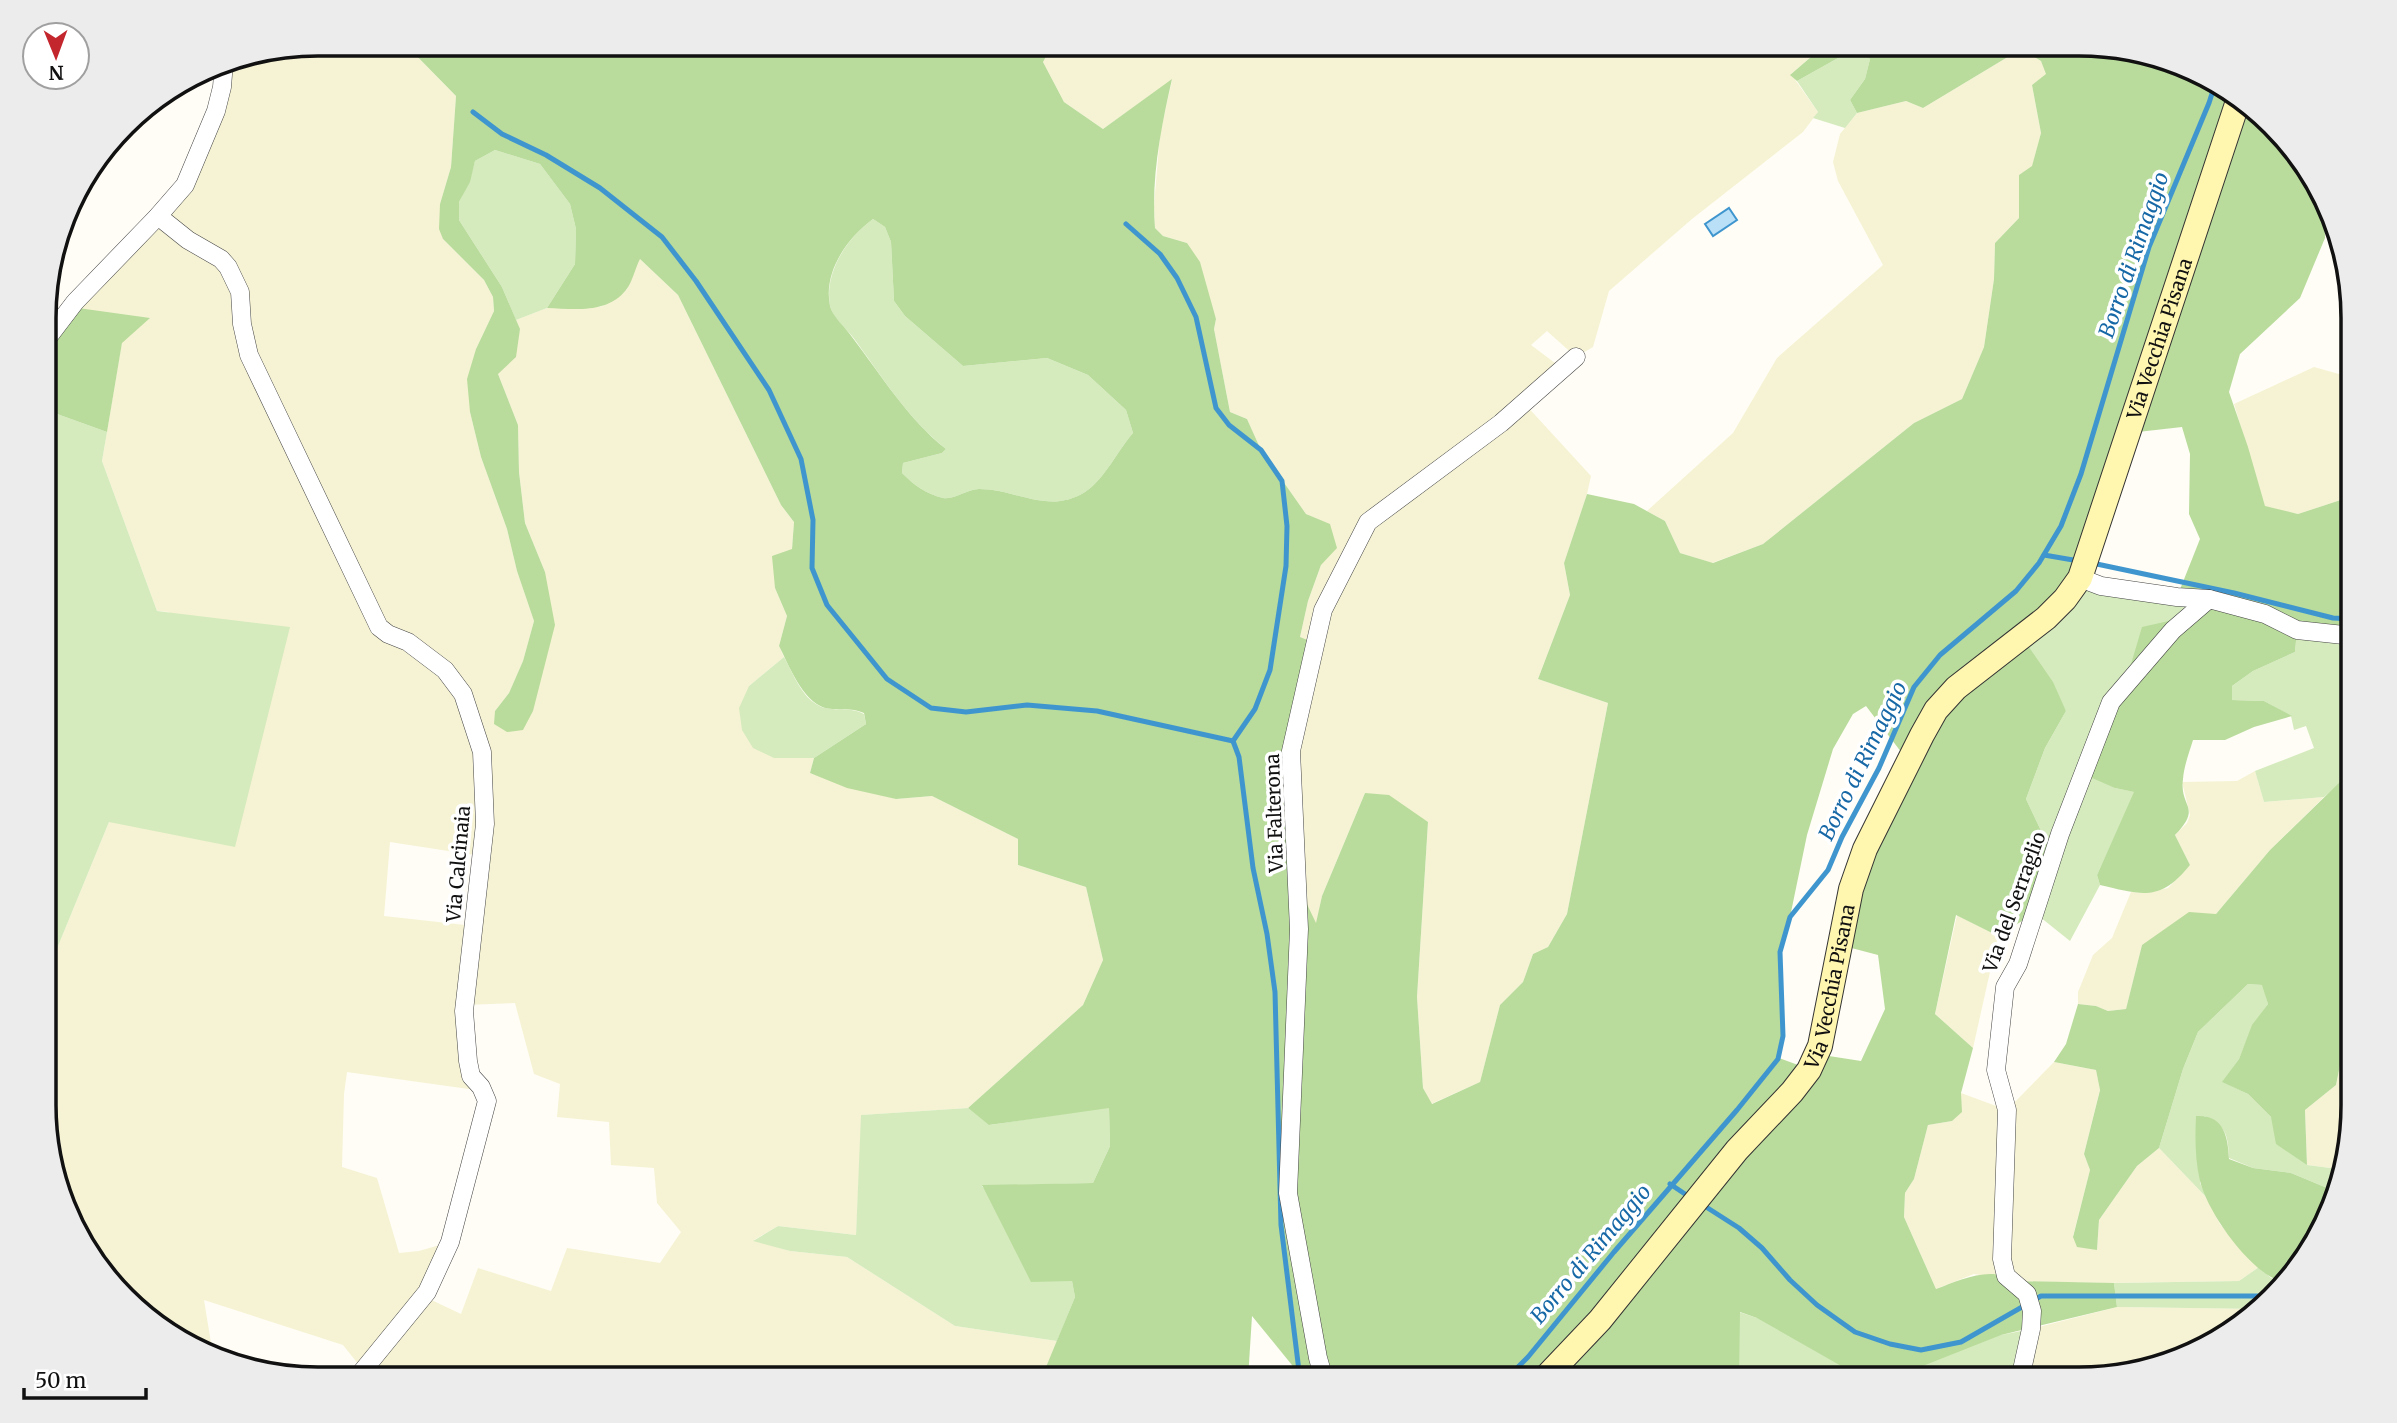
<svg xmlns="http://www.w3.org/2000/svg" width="2397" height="1423" font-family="Merriweather,serif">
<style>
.farmland{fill:#f6f3d4;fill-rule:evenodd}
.green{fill:#d5ebbd}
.forest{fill:#b9dc9c;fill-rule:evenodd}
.water{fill:#b9e0f7;stroke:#3f96cf;stroke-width:2}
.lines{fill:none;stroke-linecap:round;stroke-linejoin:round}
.stream{stroke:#3f96cf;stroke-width:5}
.minor-casing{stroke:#444;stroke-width:19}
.secondary-casing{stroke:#333;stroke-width:26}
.minor{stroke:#fff;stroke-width:18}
.secondary{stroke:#fff6b0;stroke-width:24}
.labels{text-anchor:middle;stroke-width:7;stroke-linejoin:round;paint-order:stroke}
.street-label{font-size:19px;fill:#111;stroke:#fff}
.water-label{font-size:21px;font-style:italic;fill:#1768a6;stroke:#fff}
.rim{fill:none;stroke:#111;stroke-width:3.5}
</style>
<rect width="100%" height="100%" fill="#fffdf5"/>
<g class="farmland">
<path d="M318 44H405L456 96 451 167 440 204 443 239 484 280 493 297 494 311 476 349 470 412 481 457 507 529 517 571 534 621 523 661 509 693 495 711 523 730 545 572 525 523 519 472 518 425 498 374 520 330 516 320 547 308 600 307 614 300 627 289 639 258 678 295 781 505 794 522 792 549 775 588 787 616 779 646 784 657 749 686 774 758H814L810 773 896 799 932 796 1018 839V865L1086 887 1103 960 1083 1005 968 1108 862 1115 856 1235 778 1226 754 1240 790 1251 847 1257 955 1326 1057 1341 1041 1379H384L363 1370 343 1345 204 1300 211 1343 210 1355 181 1342 90 1257 46 1140V948L56 951 109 822 169 612 157 611 102 461 122 342 71 307 185 185 224 62ZM390 842 481 856 474 926 384 916ZM515 1003 534 1074 560 1084 557 1117 609 1122 611 1165 654 1168 657 1203 681 1232 660 1263 567 1248 551 1291 478 1268 461 1314 423 1296 450 1242 419 1251 399 1253 377 1178 342 1167 344 1094 347 1072 483 1091 465 1005Z"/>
<path d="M1053 44H1826L1791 74 1818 112 1803 132 1692 219 1609 291 1593 347 1576 357 1547 331 1531 345 1563 369 1524 403 1591 476 1587 494 1564 563 1570 595 1538 679 1608 703 1567 914 1548 947 1533 954 1523 982 1500 1005 1480 1082 1431 1104 1423 1088 1417 997 1428 822 1365 793 1322 896 1316 925 1304 898 1286 776 1300 637 1308 601 1321 565 1330 525 1306 514 1261 450 1247 419 1230 412 1214 329 1216 319 1187 243 1163 236 1155 228 1154 206 1160 134 1172 80 1103 129 1064 102 1043 62Z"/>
<path d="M2021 49 2041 61 2047 74 2032 85 2041 133 2032 167 2019 175V218L1995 243 1994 279 1984 347 1962 399 1914 423 1763 544 1712 563 1680 553 1665 521 1647 511 1733 433 1777 358 1883 265 1838 181 1833 162 1840 134 1857 113 1906 101 1923 108Z"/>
<path d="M2314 367 2353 378V496L2298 514 2265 507 2234 404Z"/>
<path d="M2255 771 2264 802 2324 797 2270 850 2216 914 2142 945 2126 1009 2108 1011 2096 1006 2078 1004V992L2093 955 2112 938 2131 892 2145 893 2168 888 2190 865 2175 835 2187 823 2190 815 2182 782 2237 781Z"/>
<path d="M1957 915 1998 936 1973 1048 1935 1014Z"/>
<path d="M2353 1001V1122L2338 1169 2307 1165 2305 1110 2336 1085Z"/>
<path d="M2054 1062 2096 1070 2100 1089 2084 1154 2090 1170 2073 1236 2097 1250 2099 1220 2137 1166 2159 1148 2207 1198 2220 1224 2246 1256 2259 1267 2239 1281 2105 1283 2014 1281 1974 1274 1936 1289 1904 1217 1905 1193 1914 1179 1928 1125 1952 1121 1961 1093 2007 1110Z"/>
<path d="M2117 1307 2260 1309 2216 1342 2096 1379H2020L2031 1329Z"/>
</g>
<g class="green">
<path d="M1856 48 1870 59 1865 79 1850 100 1857 113 1845 128 1813 118 1818 112 1797 81Z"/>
<path d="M495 150 540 164 570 204 576 229 575 264 547 308 516 320 502 287 459 220V202L469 182 475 161Z"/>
<path d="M873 219 885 227 891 242 894 301 905 316 963 366 1047 358 1088 375 1126 410 1133 433C1118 450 1104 480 1085 492 1048 515 1017 489 979 489 967 489 955 500 943 498 926 494 914 485 902 473L903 463 942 453 946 449C907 418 881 375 852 336 845 328 832 316 830 306 824 272 847 238 873 219Z"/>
<path d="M46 410 107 432 102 461 157 611 290 627 235 847 109 822 56 951 46 948Z"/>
<path d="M2080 578 2209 599 2115 788 2135 792 2097 875 2100 885 2070 941 2035 913 2053 856 2026 799 2045 748 2066 711 2021 637Z"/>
<path d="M2297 630 2353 636V773L2324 797 2264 802 2255 771 2314 748 2306 726 2294 730 2291 716 2264 701 2232 700V686L2253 671 2295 652Z"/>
<path d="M784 657C794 675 803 702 825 708 839 711 851 707 864 714L866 724 814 758H774L753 748 742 730 739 708 749 686Z"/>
<path d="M2248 984 2263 985 2268 1004 2253 1025 2239 1059 2223 1082 2248 1094 2271 1117 2307 1165 2338 1169 2332 1190 2291 1173 2253 1168 2229 1158C2228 1135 2226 1125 2204 1116L2200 1183 2207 1198 2159 1148 2183 1069 2198 1032Z"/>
<path d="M1109 1107 1110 1146 1093 1183 982 1186 1072 1281 1075 1297 1057 1341 955 1326 847 1257 790 1251 753 1241 778 1226 856 1235 861 1115 968 1108 990 1125Z"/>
<path d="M2259 1267 2271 1278 2279 1281 2272 1300 2260 1309 2117 1307 2114 1283 2239 1281Z"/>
<path d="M1739 1312 1757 1318 2001 1335 2031 1329 2020 1379H1739Z"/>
</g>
<g class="forest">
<path d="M405 44H504L505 46 513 44H1053L1043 62 1064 102 1103 129 1172 79C1161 128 1151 177 1155 228L1163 236 1187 243 1200 262 1216 319 1214 329 1230 412 1247 419 1261 450 1306 514 1330 524 1337 548 1321 565 1308 601 1300 637 1312 642 1286 776 1304 898 1316 923 1322 896 1365 793 1389 795 1428 822 1417 997 1423 1088 1432 1104 1480 1082 1500 1005 1523 982 1533 954 1548 947 1567 914 1608 703 1538 679 1570 595 1564 563 1587 494 1634 504 1665 521 1680 553 1713 563 1763 544 1914 423 1962 399 1984 347 1994 279 1995 243 2019 218V175L2032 166 2041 133 2032 85 2046 74 2041 61 2021 49 1923 108 1906 101 1857 113 1850 100 1865 79 1870 59 1856 48 1797 81 1790 75 1826 44H2079L2150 53 2216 81 2273 124 2316 181 2324 206 2325 238 2300 298 2240 354 2229 392 2248 447 2265 506 2298 514 2353 496V636L2297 630 2295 652 2253 671 2232 686V700L2264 701 2292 716 2254 727 2225 740H2193C2189 753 2184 766 2183 779 2179 808 2203 806 2175 835L2190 865C2160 902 2143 895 2100 885L2097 875 2134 792 2115 788 2083 774 2126 681 2142 627 2173 620 2207 600 2177 597 2200 539 2189 514 2190 454 2182 427 2129 433 2080 578 2022 637 2053 682 2066 711 2045 748 2026 799 2053 856 2035 913 1998 936 1956 915 1935 1014 1973 1048 1961 1093 1962 1112 1952 1121 1928 1125 1914 1179 1905 1193 1904 1217 1936 1289C1960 1280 1991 1265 2014 1281L2114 1283 2117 1307 2001 1335 1905 1373 1843 1367 1757 1318 1740 1312 1739 1379H1309L1296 1370 1252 1316 1248 1379H1041L1075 1297 1072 1281 1031 1282 982 1185 1093 1183 1110 1146 1109 1108 989 1125 968 1108 1083 1005 1103 960 1086 887 1018 865V839L932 796 896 799 847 788 810 773 814 758 866 724 864 713C851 707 838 711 825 708 802 701 789 665 779 646L787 616 775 588 772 556 792 549 794 522 781 505 678 295 640 259C635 268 633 281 626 290 607 314 574 309 547 308L575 264 576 229 570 204 540 164 495 150 475 161 470 182 459 202V220L502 287 520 329 516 357 498 374 518 425 519 472 525 523 545 572 555 625 533 711 523 730 507 732 494 724 495 711 509 693 523 661 534 621 517 571 507 529 481 457 470 412 467 379 476 349 494 311 493 297 484 280 443 239 439 229 440 204 451 167 456 96ZM873 219 885 227 891 242 894 301 905 316 963 366 1047 358 1088 375 1126 410 1133 433C1118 450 1104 480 1085 492 1048 515 1017 489 979 489 967 489 955 500 943 498 926 494 914 485 902 473L903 463 942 453 946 449C908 419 881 375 852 337 846 328 832 316 830 306 823 272 847 238 873 219ZM1866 706 1908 761 1840 945 1878 955 1885 1009 1861 1061 1816 1054 1809 1069 1779 1058 1783 1036 1780 952 1790 917 1807 835 1833 749 1853 714Z"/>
<path d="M71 307 150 318 122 343 107 432 46 410V340Z"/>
<path d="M2353 773V1001L2336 1085 2305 1110 2307 1165 2276 1144 2271 1117 2248 1094 2222 1082 2239 1059 2252 1025 2268 1004 2262 985 2248 984 2198 1032 2183 1069 2159 1148 2137 1166 2099 1220 2097 1250 2077 1247 2073 1237 2090 1170 2084 1154 2100 1090 2096 1070 2054 1062 2066 1044 2078 1004 2096 1006 2108 1011 2126 1009 2142 945 2189 912 2216 914 2270 850 2340 782Z"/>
<path d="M2196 1116C2224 1114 2228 1137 2229 1159L2253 1168 2291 1173 2332 1190 2316 1242 2272 1300 2279 1281C2248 1269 2208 1213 2200 1181 2195 1160 2195 1138 2196 1116Z"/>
</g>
<path class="water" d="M1729 208 1737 220 1713 236 1705 224Z"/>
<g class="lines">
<g class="stream">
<path d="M473 112 502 134 546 155 600 188 662 237 696 281 769 390 801 459 813 520 812 568 827 605 887 679 931 708 966 712 1027 705 1097 711 1233 741"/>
<path d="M1126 224 1160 254 1177 278 1196 317 1216 408 1229 425 1261 450 1282 481 1287 526 1286 566 1270 670 1255 709 1233 741"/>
<path d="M2044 555 2079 561"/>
<path d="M2092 563 2234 593 2333 618 2353 619"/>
<path d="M1233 741 1239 757 1253 868 1267 934 1275 992 1281 1225 1300 1379"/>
<path d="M1670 1184 1691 1198"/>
<path d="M1703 1205 1739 1228 1762 1248 1790 1280 1817 1305 1855 1332 1890 1344 1921 1350 1961 1342 2041 1296H2275"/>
<path d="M1506 1379 1528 1357 1614 1252 1737 1110 1778 1059 1783 1036 1780 952 1790 917 1828 870 1842 837 1879 768 1914 687 1940 655 2016 591 2039 563 2061 526 2081 474 2149 247 2209 103 2216 81"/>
</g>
<g class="minor-casing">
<g id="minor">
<path d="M158 216 188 240 221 259 228 267 240 292 242 324 249 355 379 627 388 634 408 642 445 670 463 694 482 752 485 824 464 1011 468 1061 471 1076 481 1087 487 1101 450 1242 427 1292 356 1379"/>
<path d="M46 340 75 302 158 216 185 185 216 111 222 87 224 62"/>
<path d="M2080 578 2101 586 2177 597 2209 599 2265 614 2297 630 2353 636"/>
<path d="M1324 1379 1318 1358 1288 1193 1299 929 1291 751 1323 610 1368 522 1501 423 1576 357"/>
<path d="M2020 1379 2031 1329 2032 1311 2027 1294 2006 1276 2002 1259 2007 1110 1996 1070 2005 987 2018 964 2060 834 2111 702 2173 630 2209 599"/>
</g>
</g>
<g class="secondary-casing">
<g id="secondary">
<path id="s1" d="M1544 1379 1600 1320 1737 1150 1792 1092 1809 1070 1820 1046 1851 889 1865 849 1922 735 1936 710 1956 688 2046 618 2065 599 2080 578 2239 98"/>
</g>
</g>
<use href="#minor" class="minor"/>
<use href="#secondary" class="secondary"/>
</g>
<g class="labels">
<g class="street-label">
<text dy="7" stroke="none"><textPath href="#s1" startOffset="1241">Via Vecchia Pisana</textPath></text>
<text transform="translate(1274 813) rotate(-92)" y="7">Via Falterona</text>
<text transform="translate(458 864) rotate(-85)" y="7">Via Calcinaia</text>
<text transform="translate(2014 902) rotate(-70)" y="7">Via del Serraglio</text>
<text dy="7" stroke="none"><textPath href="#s1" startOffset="494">Via Vecchia Pisana</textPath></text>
</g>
<g class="water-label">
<text transform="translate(2134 255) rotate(-71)" y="7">Borro di Rimaggio</text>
<text transform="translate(1863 761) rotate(-64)" y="7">Borro di Rimaggio</text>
<text transform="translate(1591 1254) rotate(-50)" y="7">Borro di Rimaggio</text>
</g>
</g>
<path d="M0 0H2397V1423H0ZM318 56H2079A262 262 0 0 1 2341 318V1105A262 262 0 0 1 2079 1367H318A262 262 0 0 1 56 1105V318A262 262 0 0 1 318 56Z" fill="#ececec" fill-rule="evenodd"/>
<path class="rim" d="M318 56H2079A262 262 0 0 1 2341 318V1105A262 262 0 0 1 2079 1367H318A262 262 0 0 1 56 1105V318A262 262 0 0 1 318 56Z"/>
<g transform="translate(56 56) rotate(179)"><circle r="33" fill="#ffffff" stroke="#a0a0a0" stroke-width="2"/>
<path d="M0-5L12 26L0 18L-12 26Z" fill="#c4262e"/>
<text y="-10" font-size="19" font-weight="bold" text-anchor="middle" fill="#111111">N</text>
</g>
<path d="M24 1388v10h122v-10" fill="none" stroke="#111111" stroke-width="3.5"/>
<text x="35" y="1388" font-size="21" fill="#111111" stroke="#ffffff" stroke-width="5" paint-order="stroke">50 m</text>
</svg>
